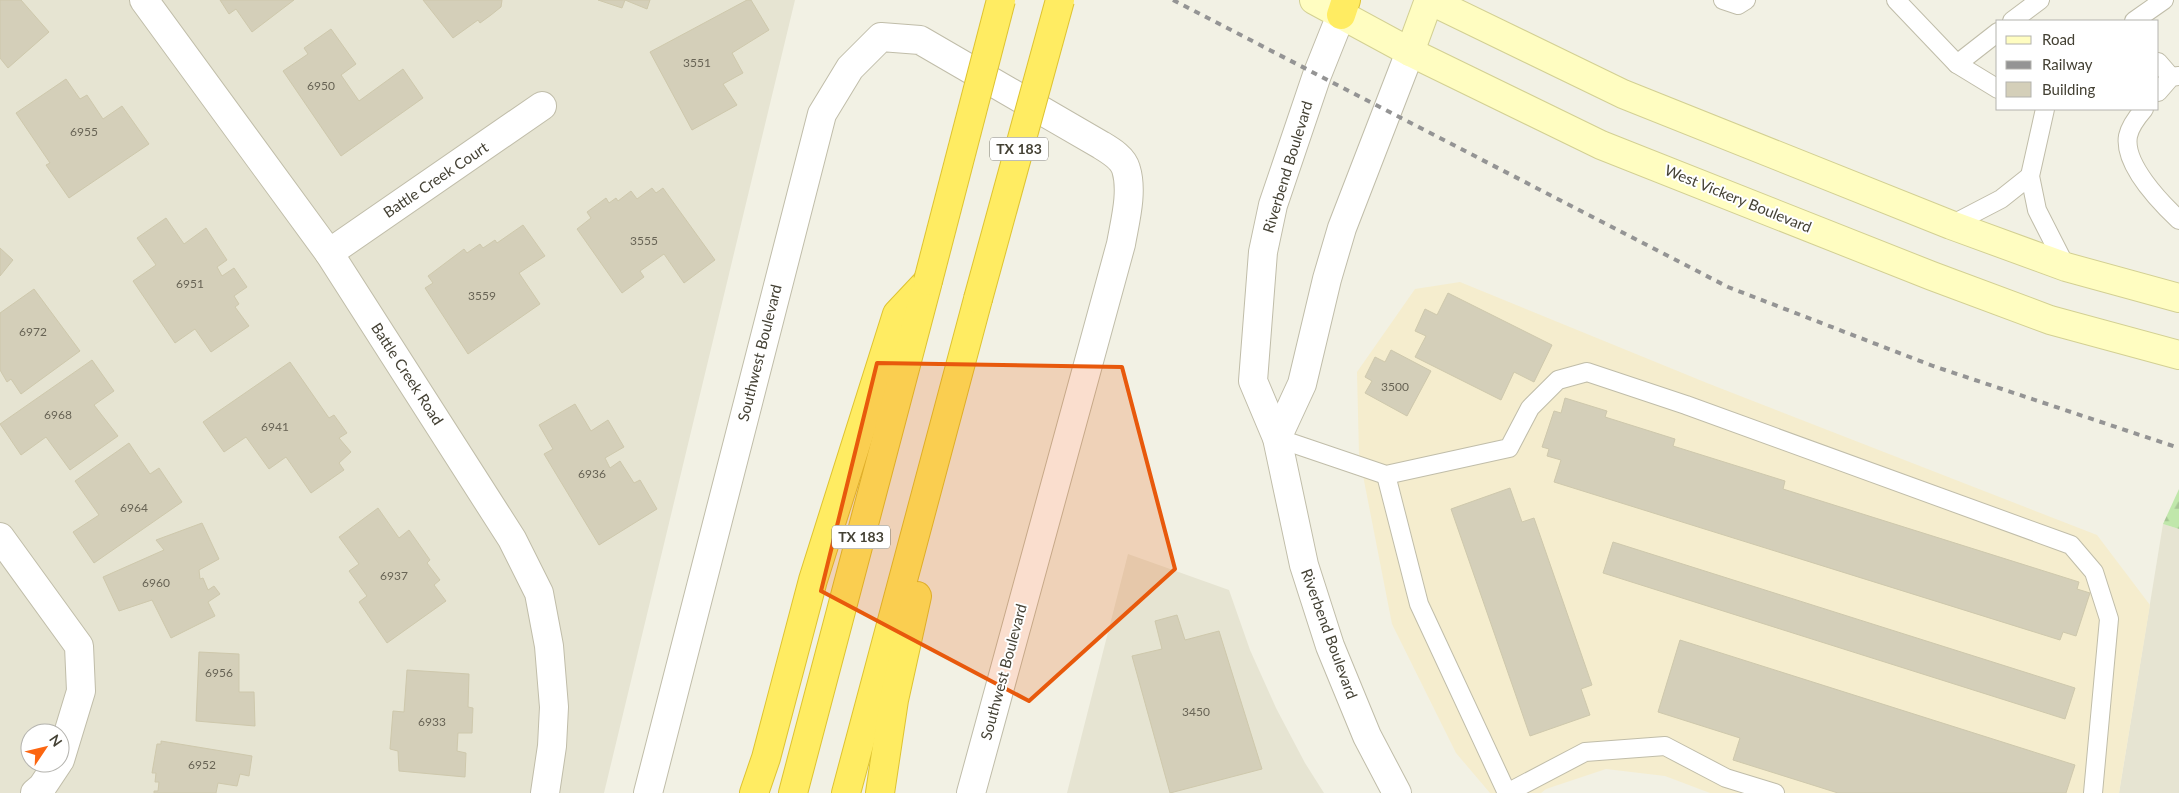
<svg xmlns="http://www.w3.org/2000/svg" width="2179" height="793" font-family="Lato,sans-serif">
<style>
.residential{fill:#e6e4d2;fill-rule:evenodd}
.commercial{fill:#f5edce}
.forest{fill:url(#forest-firs)}
.building{fill:#d4cfb9;stroke:#cec8ac}
.lines{fill:none;stroke-linecap:round;stroke-linejoin:round}
.service-casing{stroke:#c0bda9;stroke-width:20}
.minor-casing{stroke:#c0bda9;stroke-width:30}
.tertiary-casing{stroke:#c0bda9;stroke-width:30}
.secondary-casing{stroke:#d3d093;stroke-width:30}
.motorway-casing{stroke:#dec331;stroke-width:30}
.service{stroke:#fff;stroke-width:18}
.minor{stroke:#fff;stroke-width:28}
.tertiary{stroke:#fff;stroke-width:28}
.secondary{stroke:#fffdc1;stroke-width:28}
.motorway{stroke:#ffec62;stroke-width:28}
.rail{stroke:#949494;stroke-width:4;stroke-dasharray:6 6;stroke-linecap:butt}
.motorway-bridge-casing{stroke:#dec331;stroke-width:30;stroke-linecap:butt}
.motorway-bridge{stroke:#ffec62;stroke-width:28}
.marked{fill:#e8590c;fill-opacity:0.2;stroke:#e8590c;stroke-width:4;stroke-linejoin:round}
.labels{text-anchor:middle;stroke-width:4;stroke-linejoin:round;paint-order:stroke}
.number-label{font-size:12px;fill:#686455}
.shield{fill:#fff;stroke:#7c7a71;stroke-width:1}
.shield-label{font-size:14px;font-weight:bold;fill:#444134}
.street-label{font-size:15px;fill:#444134;stroke:#fff}
</style>
<defs>
<pattern id="forest-firs" width="22" height="20" patternUnits="userSpaceOnUse" patternTransform="scale(1.25)"><rect width="22" height="20" fill="#c0e7ab"/><path d="M5 1l3.5 6h-7zM16 11l3.5 6h-7z" fill="#a6c794"/></pattern>
</defs>
<rect width="100%" height="100%" fill="#f2f1e4"/>
<g class="residential">
<path d="M0 0H795L604 793H0ZM30 733H60V763H30Z"/>
<path d="M2163 524 2179 529V793H2119Z"/>
<path d="M1128 554 1229 590 1250 650 1276 708 1305 763 1324 793H1067Z"/>
</g>
<path class="commercial" d="M1460 282 1707 383 2097 535 2150 605 2119 793H1710L1665 776 1606 769 1546 789 1541 793H1490L1456 753 1392 624 1359 455 1357 372 1415 289Z"/>
<path class="forest" d="M2179 489V529L2163 524Z"/>
<g class="building">
<path d="M0 0H21L49 32 8 68 0 58Z"/>
<path d="M220 0H294L252 32 236 9 229 14Z"/>
<path d="M423 0H502L501 7 491 15 480 23 478 20 453 38Z"/>
<path d="M598 0H650L647 9 625 0 622 8Z"/>
<path d="M747 0H751L769 30 732 53 743 73 723 84 737 105 692 130 650 52Z"/>
<path d="M331 29 356 64 341 75 359 101 403 69 423 98 341 156 283 71 308 54 304 48Z"/>
<path d="M66 79 80 99 87 95 103 119 122 106 149 144 69 198 46 165 50 163 16 113Z"/>
<path d="M652 188 656 193 663 188 715 260 684 283 664 254 640 271 644 277 622 293 577 229 591 218 587 212 606 198 609 203 616 198 618 201 631 191 637 199Z"/>
<path d="M166 218 184 244 206 228 227 260 217 267 222 276 234 268 247 287 234 296 239 304 235 307 249 326 211 352 195 329 175 343 133 281 156 265 137 238Z"/>
<path d="M523 225 545 256 519 273 540 304 468 354 425 288 433 283 428 276 464 249 467 253 480 244 483 248 495 240 497 243Z"/>
<path d="M0 248 13 260 0 276Z"/>
<path d="M34 289 80 351 21 394 11 379 7 382 0 370V313Z"/>
<path d="M1448 293 1552 345 1534 382 1514 372 1501 400 1415 357 1426 336 1415 331 1425 309 1437 315Z"/>
<path d="M1391 350 1431 371 1407 416 1365 393 1372 381 1365 377 1375 357 1385 362Z"/>
<path d="M92 360 114 391 94 405 118 436 70 470 46 437 21 455 0 424Z"/>
<path d="M290 362 329 418 334 415 347 433 339 438 351 452 339 463 344 470 311 493 286 457 269 469 246 437 224 452 203 422Z"/>
<path d="M1565 398 1607 411 1605 417 1675 439 1673 446 1785 481 1783 489 2079 582 2077 589 2090 593 2076 636 2063 632 2060 640 1554 482 1561 460 1547 456 1549 449 1542 447 1554 411 1561 413Z"/>
<path d="M575 404 591 431 608 420 624 447 605 458 610 468 620 461 634 483 640 480 657 509 599 545 544 454 553 449 539 425Z"/>
<path d="M129 443 150 474 159 468 182 502 94 563 73 532 99 515 75 481Z"/>
<path d="M1510 488 1522 522 1534 518 1592 685 1581 689 1590 715 1530 736 1451 509Z"/>
<path d="M378 508 399 538 409 530 430 560 427 563 440 580 434 585 446 601 387 643 359 602 367 596 349 571 359 564 339 537Z"/>
<path d="M202 523 219 559 199 570 200 579 203 578 208 590 214 586 220 594 208 602 215 616 171 638 152 600 119 611 103 577 164 550 156 540Z"/>
<path d="M1613 542 2075 688 2065 719 1603 573Z"/>
<path d="M1177 615 1185 640 1219 631 1262 769 1170 793 1132 656 1162 649 1155 621Z"/>
<path d="M1680 640 2075 765 2066 793H1838L1733 760 1740 738 1658 712Z"/>
<path d="M199 652 239 654V692H254L255 726 196 721Z"/>
<path d="M407 670 469 674 468 707 473 708 472 733H458L457 751 466 753 465 777 399 771 398 751 390 749 393 711 404 712Z"/>
<path d="M161 741 252 756 249 776 240 774 237 786 218 783 216 793H154V791H158L159 782H155L156 773H152L157 744H161Z"/>
</g>
<g class="lines">
<g class="service-casing">
<g id="service">
<path d="M1723 0 1738 5 1746 0"/>
<path d="M1896 0 1957 64 1998 89"/>
<path d="M2012 21 2040 0"/>
<path d="M2134 21 2164 0"/>
<path d="M2158 62 2171 77"/>
<path d="M1957 64 1998 32"/>
<path d="M2158 92 2171 77 2179 76"/>
<path d="M2045 109 2030 176 2037 210 2066 267"/>
<path d="M2144 109C2138 116 2130 126 2128 136 2123 164 2160 202 2179 220"/>
<path d="M1951 225 2001 199 2030 176"/>
<path d="M1277 438 1386 475 1509 448 1530 408 1558 380 1587 372 1686 405 2071 545 2094 572 2109 619 2093 793"/>
<path d="M1386 475 1419 604 1507 793"/>
<path d="M1507 793 1585 752 1665 746 1726 778 1775 793"/>
</g>
</g>
<g class="minor-casing">
<g id="minor">
<path d="M144 0 329 253 512 539 539 593 549 646 554 707 552 746 545 793"/>
<path d="M329 253 542 106"/>
<path d="M0 537 79 646 81 691 60 760"/>
<path d="M35 793 42 787 58 763"/>
</g>
</g>
<g class="tertiary-casing">
<g id="tertiary">
<path d="M1341 15 1317 75 1273 205 1263 252 1253 381 1277 438 1304 565 1330 646 1367 736 1397 793"/>
<path d="M1277 438 1302 384 1327 279 1342 228 1410 52"/>
<path d="M648 793 822 114 850 68 881 37 920 40 1101 145C1111 151 1123 158 1126 169 1133 192 1125 221 1121 244L971 793"/>
</g>
</g>
<g class="secondary-casing">
<g id="secondary">
<path d="M1314 0 1410 52 1601 145 1932 276 2050 320 2179 355"/>
<path d="M1429 0 1623 94 1951 225 2066 267 2179 298"/>
<path d="M1410 52 1429 0"/>
</g>
</g>
<g class="motorway-casing">
<g id="motorway">
<path d="M1341 15 1346 0"/>
<path d="M754 793 766 758 813 580 897 314 928 281"/>
<path d="M793 793 927 285"/>
<path d="M846 793 978 299"/>
<path d="M880 793 894 700 917 596"/>
</g>
</g>
<use href="#service" class="service"/>
<use href="#minor" class="minor"/>
<use href="#tertiary" class="tertiary"/>
<use href="#secondary" class="secondary"/>
<use href="#motorway" class="motorway"/>
<path class="rail" d="M1173 0 1728 287 1933 366 2179 448"/>
<g class="motorway-bridge-casing">
<g id="motorway-bridge">
<path d="M928 281 1001 0"/>
<path d="M978 299 1060 0"/>
</g>
</g>
<use href="#motorway-bridge" class="motorway-bridge"/>
</g>
<path class="marked" d="M877 363 1122 367 1175 569 1029 701 821 591Z"/>
<g class="labels">
<g class="number-label">
<text x="697" y="67">3551</text>
<text x="321" y="90">6950</text>
<text x="84" y="136">6955</text>
<text x="644" y="245">3555</text>
<text x="190" y="288">6951</text>
<text x="482" y="300">3559</text>
<text x="33" y="336">6972</text>
<text x="1395" y="391">3500</text>
<text x="58" y="419">6968</text>
<text x="275" y="431">6941</text>
<text x="592" y="478">6936</text>
<text x="134" y="512">6964</text>
<text x="394" y="580">6937</text>
<text x="156" y="587">6960</text>
<text x="219" y="677">6956</text>
<text x="1196" y="716">3450</text>
<text x="432" y="726">6933</text>
<text x="202" y="769">6952</text>
</g>
<g class="shield">
<rect x="990" y="137.5" width="58" height="23" rx="4"/>
<rect x="832" y="525.5" width="58" height="23" rx="4"/>
</g>
<g class="shield-label">
<text x="1019" y="154">TX 183</text>
<text x="861" y="542">TX 183</text>
</g>
<g class="street-label">
<text transform="translate(1288 167) rotate(-73)" y="5">Riverbend Boulevard</text>
<text transform="translate(436 180) rotate(-34)" y="5">Battle Creek Court</text>
<text transform="translate(1738 199) rotate(22)" y="5">West Vickery Boulevard</text>
<text transform="translate(760 353) rotate(-76)" y="5">Southwest Boulevard</text>
<text transform="translate(407 374) rotate(57)" y="5">Battle Creek Road</text>
<text transform="translate(1329 634) rotate(70)" y="5">Riverbend Boulevard</text>
<text transform="translate(1004 672) rotate(-75)" y="5">Southwest Boulevard</text>
</g>
</g>
<rect x="1996" y="20" width="162" height="90" fill="#ffffff" stroke="#b4b3ae"/>
<rect x="2006" y="36" width="25" height="8" fill="#fffdc1" stroke="#b4b3ae"/>
<text x="2042" y="45" font-size="15" fill="#444134">Road</text>
<rect x="2006" y="61" width="25" height="8" fill="#949494" stroke="#b4b3ae"/>
<text x="2042" y="70" font-size="15" fill="#444134">Railway</text>
<rect x="2006" y="82" width="25" height="15" fill="#d4cfb9" stroke="#b4b3ae"/>
<text x="2042" y="95" font-size="15" fill="#444134">Building</text>
<g transform="translate(45 748) rotate(55)"><circle r="24" fill="#ffffff" stroke="#b4b3ae"/>
<path d="M0-4L9 19L0 12L-9 19Z" fill="#fc6611"/>
<text y="-8" font-size="14" font-weight="bold" text-anchor="middle" fill="#444134">N</text>
</g>
</svg>
